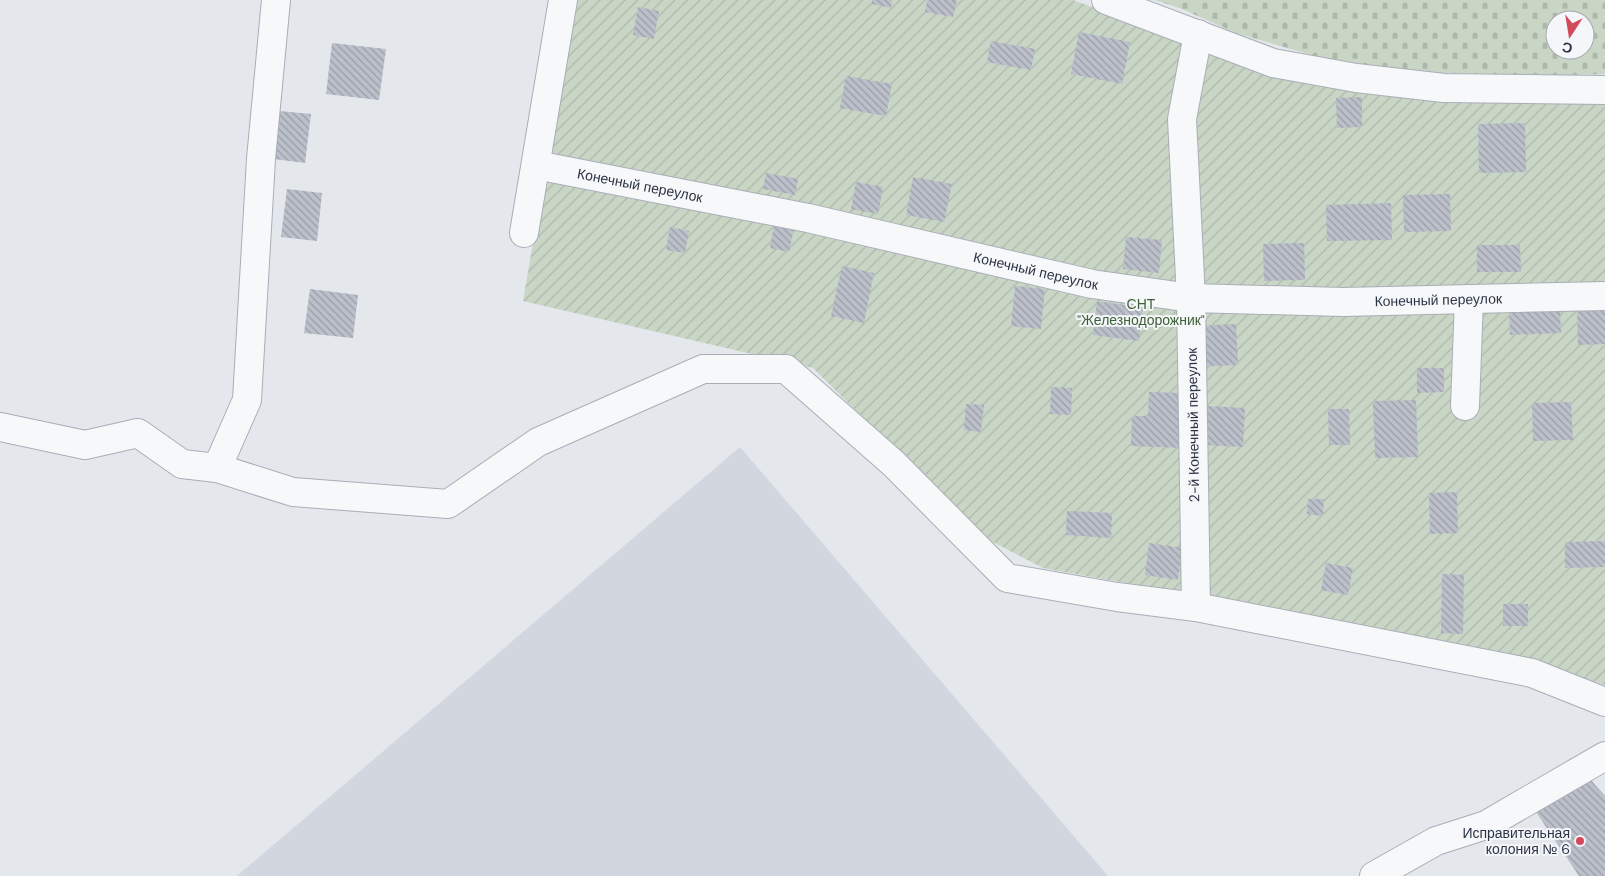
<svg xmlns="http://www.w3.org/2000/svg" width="1605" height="876" font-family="'DM Sans',sans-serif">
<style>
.built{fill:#d2d6de}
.cemetery{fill:url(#cemetery-stones);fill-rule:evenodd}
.garden{fill:url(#garden-furrows)}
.building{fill:url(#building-back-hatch)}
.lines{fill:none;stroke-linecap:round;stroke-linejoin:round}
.minor-casing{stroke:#a9aeb7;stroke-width:30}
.minor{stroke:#f7f8fa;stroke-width:28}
.poi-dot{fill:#d1495b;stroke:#f4f6f9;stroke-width:2}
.labels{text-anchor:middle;stroke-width:4;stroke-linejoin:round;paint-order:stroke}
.street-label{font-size:14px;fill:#2b3445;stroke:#f4f6f9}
.park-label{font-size:14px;fill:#3f6138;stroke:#f4f6f9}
.poi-label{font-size:14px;fill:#2b3445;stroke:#f4f6f9;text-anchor:end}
</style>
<defs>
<pattern id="cemetery-stones" width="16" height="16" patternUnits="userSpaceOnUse" patternTransform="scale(1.25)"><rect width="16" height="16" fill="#c9d6c5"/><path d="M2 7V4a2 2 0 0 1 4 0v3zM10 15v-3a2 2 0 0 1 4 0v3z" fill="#adb8ab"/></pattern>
<pattern id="garden-furrows" width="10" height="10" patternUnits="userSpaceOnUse" patternTransform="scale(1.25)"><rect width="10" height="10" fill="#c9d6c5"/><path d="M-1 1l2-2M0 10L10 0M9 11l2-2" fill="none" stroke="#adb8ab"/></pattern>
<pattern id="building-back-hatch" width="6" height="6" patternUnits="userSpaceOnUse" patternTransform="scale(1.25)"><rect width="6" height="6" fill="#bbc0ca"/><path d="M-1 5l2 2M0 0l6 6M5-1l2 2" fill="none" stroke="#989da6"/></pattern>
</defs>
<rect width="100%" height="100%" fill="#e4e7ec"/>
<path class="built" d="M740 447 1108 876H237Z"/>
<path class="cemetery" d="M1155 0H1605V74L1562 75 1443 73 1359 69 1236 33 1182 9ZM1555 20H1585V50H1555Z"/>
<path class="garden" d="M575 0H1073L1294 80 1605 99V685L1555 668 1209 598 1043 568 983 537 813 368 523 301Z"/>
<g class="building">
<path d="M872 0H892L891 8 872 4Z"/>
<path d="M927 0H957L953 17 925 12Z"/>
<path d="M638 7 659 11 654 39 633 35Z"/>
<path d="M1079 32 1130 42 1122 84 1071 74Z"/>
<path d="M991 41 1035 49 1031 70 987 62Z"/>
<path d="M332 43 386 49 379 100 326 94Z"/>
<path d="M846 76 892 84 886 116 840 108Z"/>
<path d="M1362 97V127L1337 128 1336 98Z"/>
<path d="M279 111 311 114 305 163 274 159Z"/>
<path d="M1525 123 1526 172 1479 173 1478 124Z"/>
<path d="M766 173 798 179 795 195 763 189Z"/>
<path d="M913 177 952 184 944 222 906 215Z"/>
<path d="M856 182 883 187 878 214 851 209Z"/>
<path d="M287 189 322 193 317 241 281 237Z"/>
<path d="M1450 194 1451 231 1404 232 1403 195Z"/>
<path d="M1391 203 1392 240 1327 241 1326 205Z"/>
<path d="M775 219 795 223 789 252 770 248Z"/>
<path d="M670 227 689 231 685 253 666 250Z"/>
<path d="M1126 237 1162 240 1159 273 1123 269Z"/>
<path d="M1304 243 1305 280 1264 281 1263 244Z"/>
<path d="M1477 245H1520L1521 272H1477Z"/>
<path d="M842 266 874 273 864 323 831 316Z"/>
<path d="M1015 286 1045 289 1041 329 1011 326Z"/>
<path d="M310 289 358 295 353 338 304 333Z"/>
<path d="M1097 301 1143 308 1139 341 1093 335Z"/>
<path d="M1560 307 1561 333 1510 335 1509 308Z"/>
<path d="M1577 309H1605V344L1578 345Z"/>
<path d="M1236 324 1238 365 1197 367 1195 326Z"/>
<path d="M1417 368H1444V392L1417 393Z"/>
<path d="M1051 387 1072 388 1071 415 1050 414Z"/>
<path d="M1149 392 1184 393 1181 448 1131 446 1132 416H1148Z"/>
<path d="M1416 400 1418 457 1375 458 1373 401Z"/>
<path d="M1571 402 1573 440 1533 441 1532 403Z"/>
<path d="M966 404 984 405 981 432 964 430Z"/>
<path d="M1207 406 1245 408 1243 447 1205 445Z"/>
<path d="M1328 409H1349L1350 445H1329Z"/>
<path d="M1457 492 1458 533 1430 534 1429 493Z"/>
<path d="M1308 499H1324L1323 516 1307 514Z"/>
<path d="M1067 511 1112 513 1111 538 1066 535Z"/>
<path d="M1605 541V567L1565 568V542Z"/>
<path d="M1149 543 1182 548 1178 580 1145 575Z"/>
<path d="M1326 563 1353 568 1348 595 1321 590Z"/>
<path d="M1442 574 1464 575 1463 634 1441 633Z"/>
<rect x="1503" y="604" width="25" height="22"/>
<path d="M1583 771 1605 796V876H1579L1532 806Z"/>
</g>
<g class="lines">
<g class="minor-casing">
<g id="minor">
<path d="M1106 0 1273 63 1356 78 1444 88 1605 90"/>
<path id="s1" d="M536 165 808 218 1092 284 1191 298 1343 302 1605 296"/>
<path d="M524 233 563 0"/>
<path d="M1465 406 1469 299"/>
<path d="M0 427 85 445 138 433 182 464 217 468 293 492 448 504 538 442 703 369H786L894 464 1007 578 1117 597 1196 607 1532 673 1605 702"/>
<path d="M217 468 247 400 261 159 276 0"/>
<path d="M1196 607 1191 298 1182 119 1198 34"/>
<path d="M1374 876 1436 841 1486 825 1605 756"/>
</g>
</g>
<use href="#minor" class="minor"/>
</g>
<circle class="poi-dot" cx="1580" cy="841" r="5"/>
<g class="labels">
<g class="street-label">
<text dy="5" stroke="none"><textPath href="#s1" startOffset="106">Конечный переулок</textPath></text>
<text dy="5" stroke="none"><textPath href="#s1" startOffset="511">Конечный переулок</textPath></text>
<text dy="5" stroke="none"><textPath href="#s1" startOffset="916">Конечный переулок</textPath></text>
<text transform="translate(1193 425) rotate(-91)" y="5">2-й Конечный переулок</text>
</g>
<g class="park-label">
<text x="1141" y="309">СНТ<tspan x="1141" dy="16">"Железнодорожник"</tspan></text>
</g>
<g class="poi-label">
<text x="1570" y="838">Исправительная<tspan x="1570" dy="16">колония № 6</tspan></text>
</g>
</g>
<g transform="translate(1570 35) rotate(192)"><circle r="24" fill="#f4f6f9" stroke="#a4a8b1"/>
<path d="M0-4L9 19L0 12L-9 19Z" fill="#d1495b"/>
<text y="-8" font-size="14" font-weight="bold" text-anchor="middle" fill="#2b3445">С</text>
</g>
</svg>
